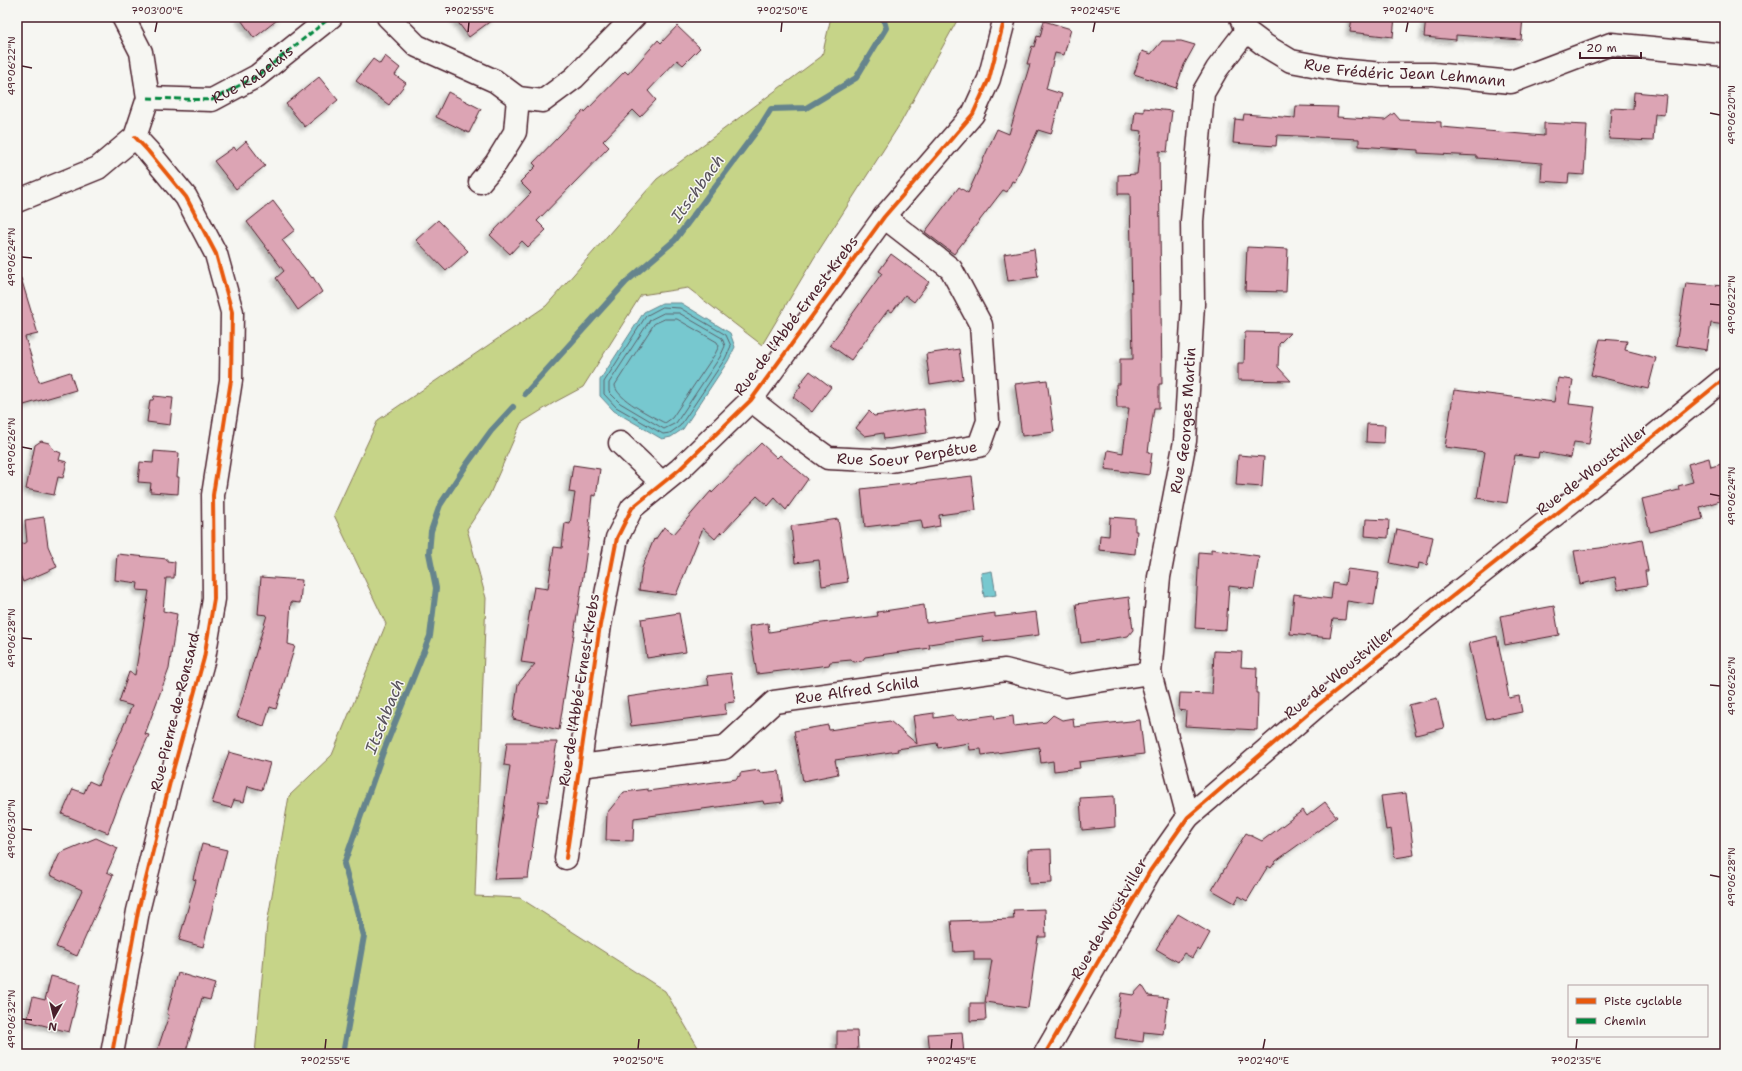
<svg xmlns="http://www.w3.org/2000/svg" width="1742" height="1071" font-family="'Shantell Sans',sans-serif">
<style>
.green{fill:#c6d488;stroke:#887a5a}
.water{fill:#77c8cf;stroke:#65848d}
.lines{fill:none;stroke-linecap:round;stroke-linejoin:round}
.shore{stroke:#5c636d;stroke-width:1}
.stream{stroke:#65848d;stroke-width:6}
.building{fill:#dca4b4;stroke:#4a1f2b;filter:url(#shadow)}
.minor-casing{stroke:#4a1f2b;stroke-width:25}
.minor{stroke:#f6f6f2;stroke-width:22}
.quiet{stroke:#00873e;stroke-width:3;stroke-dasharray:6 3;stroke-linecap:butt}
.cycleway-casing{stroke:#f6f6f2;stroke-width:6}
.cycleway{stroke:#e8590c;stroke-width:4}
.ticks{fill:none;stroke:#4a1f2b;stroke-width:1.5}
.labels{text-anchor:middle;stroke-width:3;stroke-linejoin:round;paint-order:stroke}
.street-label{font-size:15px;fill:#4a1f2b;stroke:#f6f6f2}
.water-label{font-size:16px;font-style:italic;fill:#58525c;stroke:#f6f6f2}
.neatline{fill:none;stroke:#4a1f2b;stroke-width:1.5}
.ticks-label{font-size:10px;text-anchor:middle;fill:#4a1f2b}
</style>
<defs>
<filter id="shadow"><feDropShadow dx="-3.5" dy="3.5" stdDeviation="2" flood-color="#0004"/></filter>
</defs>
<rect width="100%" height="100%" fill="#f6f6f2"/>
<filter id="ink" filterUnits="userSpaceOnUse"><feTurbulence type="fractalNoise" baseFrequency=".025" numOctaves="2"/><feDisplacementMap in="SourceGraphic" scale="8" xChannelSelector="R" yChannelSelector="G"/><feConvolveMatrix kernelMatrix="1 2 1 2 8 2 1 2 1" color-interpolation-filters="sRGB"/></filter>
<g filter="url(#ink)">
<path class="green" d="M831 17H959L900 124 814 258 762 345 688 288 641 295 583 387 555 402 521 423 489 496 467 529 486 598 475 896 520 898 665 991 702 1054H255L267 924 289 796 332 755 386 624 334 515 378 420 546 306 657 179 822 56Z"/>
<g class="water">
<path d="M662 303H681L730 333 735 347 728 361 683 429 671 437 662 439 614 411 600 396V380L644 312Z"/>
<path d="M992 571 996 595 984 597 981 573Z"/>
</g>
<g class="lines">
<g class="shore">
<path d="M663 307 680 308 726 335 731 346 725 359 680 426 670 433 663 434 616 407 604 394V382L646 316Z"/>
<path d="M664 313H679L722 338 725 346 720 357 676 423 664 429 620 403 609 392V383L650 320Z"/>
<path d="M665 319H677L717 342 719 346 715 354 672 418 665 423C653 417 615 398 615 385L654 324Z"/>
</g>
<g class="stream">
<path d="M525 394 626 282 675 240 761 125 771 109 806 108 856 78 886 28 883 17"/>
<path d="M343 1054 364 936 344 864 382 755 430 636 436 588 429 553 431 531 440 505 467 464 491 431 513 407"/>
</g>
</g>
<g class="building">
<path d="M239 17H281L254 38Z"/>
<path d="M454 17H496L469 37Z"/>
<path d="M1352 17H1395L1393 37 1350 32Z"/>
<path d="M1426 17H1523L1521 40 1456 35V40L1424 37Z"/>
<path d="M1044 21 1071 29 1064 55 1055 53 1046 89 1062 94 1051 134 1038 130 1015 182 1012 181 1007 192 1003 190 954 254 925 232 959 187 968 193 997 129 1009 134 1030 64H1027L1032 46 1034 47 1037 36 1040 37Z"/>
<path d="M677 26 700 48 683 65 677 60 648 91 656 100 640 117 633 110 603 141 609 147 537 221 546 230 528 247 522 241 510 254 490 235 531 193 520 182 536 166 533 163 584 110 585 112 625 71 628 74 658 40 661 43Z"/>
<path d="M1162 41H1181L1195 45 1184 65 1176 88 1134 74 1142 51 1151 54Z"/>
<path d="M385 56 400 68 395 75 406 83 389 105 356 81 373 59 380 64Z"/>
<path d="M319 77 338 100 305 127 286 104Z"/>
<path d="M448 92 481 109 469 133 436 117Z"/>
<path d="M1634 92 1666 95 1664 115 1655 114 1653 141 1609 139 1611 108 1633 109Z"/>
<path d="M1296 106 1338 107 1337 117 1385 120 1394 113 1400 120 1441 122V127L1544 136V123L1587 125 1584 175 1569 174 1568 183 1541 181 1542 163 1477 158V156L1418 153V150L1359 146V139L1277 135 1276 146 1233 143 1235 119 1243 120 1244 114 1295 118Z"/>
<path d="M1144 108 1172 111 1167 152 1159 151 1162 384H1159V408H1154L1148 452 1152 453 1149 475 1105 469 1108 450 1123 453 1129 408H1117L1116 384H1120V359H1133L1130 194H1118V175L1137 174 1142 131 1133 130 1135 111 1144 112Z"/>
<path d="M246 141 265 166 236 189 214 161 234 147 236 150Z"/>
<path d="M273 201 295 230 282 240 312 278 313 277 322 292 298 310 276 278 284 271 247 222Z"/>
<path d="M438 220 468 251 446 271 416 240Z"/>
<path d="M1247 247 1288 249 1286 292 1245 291Z"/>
<path d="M1034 249 1038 277 1008 281 1004 254Z"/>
<path d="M891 254 929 282 914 302 905 295 892 312 888 310 851 360 830 345 882 273 879 271Z"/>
<path d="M17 278H21L38 334 25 337 39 382 70 372 76 390 17 407Z"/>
<path d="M1686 283 1725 286V325L1711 323 1707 350 1676 345Z"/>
<path d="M1245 332 1290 333 1279 344 1278 367 1291 381 1238 380V363H1244Z"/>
<path d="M1600 339 1627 341 1625 350 1656 358 1648 389 1591 375Z"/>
<path d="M959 349 963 379 930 384 926 354Z"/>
<path d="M810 371 831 387 812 412 793 397 801 386 799 385Z"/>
<path d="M1558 378 1573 380 1569 404 1595 407 1589 444 1574 442 1571 458 1539 452 1538 458 1515 455 1507 503 1477 498 1485 452 1445 447 1454 390 1554 402Z"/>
<path d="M1047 380 1054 432 1022 436 1015 384Z"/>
<path d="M154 396 173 398 170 425 147 422 150 400H153Z"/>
<path d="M924 409 927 433 884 439 883 433 865 436 856 428 869 411 874 416Z"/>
<path d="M1367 424 1385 425 1384 443 1366 442Z"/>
<path d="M41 441 49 443 54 450 61 453 59 460 67 462 63 478 58 477 54 495 26 489 35 445Z"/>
<path d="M761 443 777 458 780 455 808 479 786 510 775 498 768 506 757 496 722 533 721 532 715 539 703 528 676 595 639 590 642 568 654 539 655 540 664 527 674 534 711 491 712 493Z"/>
<path d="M154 451 179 453 177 477H179L178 494 150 492 151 483 138 482 140 462 153 463Z"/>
<path d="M1238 455 1264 457 1262 487 1236 485Z"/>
<path d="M1709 458 1711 467 1725 463V495L1718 497 1720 501 1700 507 1703 519 1650 532 1642 499 1679 490 1678 486 1693 482 1688 464Z"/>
<path d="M573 465 600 469 596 496 592 495 589 526 590 527 583 577 559 730 513 719 518 684 535 664 521 662 534 587 548 589 554 547 562 548 565 523 570 524 575 493 569 492Z"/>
<path d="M972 476 976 510 939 515 940 526 923 529 921 520 865 527 861 489Z"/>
<path d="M44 517 48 546 57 567 23 582 17 568V546L27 542 25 520Z"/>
<path d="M1110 517 1135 519V531H1137L1135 554 1099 550 1100 535 1109 536Z"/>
<path d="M838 519 848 582 822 586 819 560 795 563 791 526Z"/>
<path d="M1366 519 1389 520 1388 538 1365 536Z"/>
<path d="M1397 529 1433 537 1427 565 1419 563 1418 569 1390 563Z"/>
<path d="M1642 539 1648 571H1645L1647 585 1618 590 1615 577 1580 584 1574 551 1600 548Z"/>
<path d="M1211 549 1259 556 1254 589 1229 586 1226 630 1195 628 1199 552 1211 553Z"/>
<path d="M117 554 167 559V561L175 562 174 578H166L163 611 177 614 169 669 145 734 149 735 122 795 108 833 62 814 73 789 84 793 89 781 98 785 132 706 119 702 129 672 135 675 149 591 137 590 138 583 115 580Z"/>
<path d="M1347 569 1379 573 1374 605 1347 601 1345 620 1333 619 1330 638 1290 634 1294 594 1331 599 1333 583 1345 585Z"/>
<path d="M261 577 302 580 300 603 291 602 288 644 295 646 276 709 270 707 264 726 237 717 267 615 258 614Z"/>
<path d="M1129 597 1133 630 1128 636 1081 643 1076 604Z"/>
<path d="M924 605 926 623 995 613V617L1036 612 1039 635 984 642 983 636 929 644 930 648 865 657 862 661 854 662 851 660 830 662 829 665 757 674 749 626 768 623 769 632 814 625V624L878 616 877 612Z"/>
<path d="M1554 606 1559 635 1505 645 1500 616Z"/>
<path d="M679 613 686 652 647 658 641 619Z"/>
<path d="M1497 636 1509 698 1519 696 1522 712 1486 719 1469 643Z"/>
<path d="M1214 651 1242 652 1241 667 1257 668 1256 693H1258L1257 730 1185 726 1186 711 1179 710 1180 693 1212 694Z"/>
<path d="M731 673 735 702 725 703 726 714 631 726 627 697 709 685 707 676Z"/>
<path d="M1437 698 1444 728 1416 735 1409 705Z"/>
<path d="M934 713V718L952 715 958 720 994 715 995 719 1013 716 1014 726 1046 722 1053 715 1062 720 1073 718 1074 727 1140 720 1144 754 1079 762 1080 768 1054 771 1053 761 1041 763 1039 747 982 755 981 749 970 750 969 743 938 748 937 743 897 749 898 751 835 760 838 774 803 781 794 731 828 725 829 730 890 721 917 744 913 716Z"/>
<path d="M507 742H557L547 802 539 801 528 878 494 879 510 766 504 765Z"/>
<path d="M229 752 270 763 262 790 248 786 244 802 234 800 231 808 212 803Z"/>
<path d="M759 770 760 773 779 771 783 802 764 804 763 801 634 818 633 841 606 840 607 813 624 792 648 789V791L737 779V777L740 776V773Z"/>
<path d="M1406 793 1414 855 1395 858 1391 829 1386 830 1381 796Z"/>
<path d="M1114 796 1115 827 1082 830 1080 798Z"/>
<path d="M1325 802 1337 817 1276 861 1271 868 1268 866 1247 901 1239 896 1235 903 1212 890 1246 833 1262 841 1303 810 1307 816Z"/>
<path d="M96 838 118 848 107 872 113 875 77 956 56 947 82 890 50 875 60 853Z"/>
<path d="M202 844 227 850 203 947 179 940 196 880 193 879Z"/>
<path d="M1051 849 1052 883 1029 884 1028 850Z"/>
<path d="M1045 909 1046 937H1038L1028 1008 985 1002 992 960H974V951L954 952 951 921 1014 919 1013 910Z"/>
<path d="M1178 914 1210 933 1200 951 1197 949 1192 958 1184 953 1178 962 1156 949Z"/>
<path d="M178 973 215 984 210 1000 202 998 185 1054H156L169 1015 167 1014Z"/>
<path d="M51 976 81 984 69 1032 27 1021 33 997 45 1000Z"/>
<path d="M1142 985 1149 996 1168 998 1163 1034 1144 1032 1143 1042 1115 1038 1121 993 1133 995Z"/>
<path d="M970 1003H985L986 1020 970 1021Z"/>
<path d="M837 1031H857L858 1050 837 1051Z"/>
<path d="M962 1032 964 1054H930L928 1034Z"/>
</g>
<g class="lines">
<g class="minor-casing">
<g id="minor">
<path d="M388 17 417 46 495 81 518 98 515 132 496 163 480 182"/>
<path id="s1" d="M1241 18 1246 31 1266 46 1291 61 1339 70 1383 74H1433L1511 82 1611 44 1725 55"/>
<path id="s2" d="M148 98 212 100 257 76 331 17"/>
<path d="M518 98 543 101 574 78 634 17"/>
<path d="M17 201 98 168 135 137 148 98 141 52 123 17"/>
<path id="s3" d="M751 400 789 430 828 458 891 461 979 446 988 421 981 325 951 269 884 217"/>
<path d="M620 443 662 483"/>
<path id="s4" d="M580 766 724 748 774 702 1005 670 1066 686 1150 673"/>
<path id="s5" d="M1188 817 1150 673 1159 577 1185 441 1193 304 1192 221 1203 93 1217 69 1246 31"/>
<path d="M566 858 600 625 617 538 632 508 680 469 751 400 884 217 973 114 989 79 1005 17"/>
<path d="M112 1054 138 911 172 774 204 658 214 599 213 495 231 380 232 312 216 254 186 197 148 151 135 137"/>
<path d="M1045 1054 1150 871 1188 817 1317 706 1435 610 1628 457 1725 378"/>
</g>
</g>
<use href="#minor" class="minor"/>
<path class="quiet" d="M148 98 212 100 257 76 331 17"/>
<g class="cycleway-casing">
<g id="cycleway">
<path d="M566 858 600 625 617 538 632 508 680 469 751 400 884 217 973 114 989 79 1005 17"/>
<path d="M112 1054 138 911 172 774 204 658 214 599 213 495 231 380 232 312 216 254 186 197 148 151 135 137"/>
<path d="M1045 1054 1150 871 1188 817 1317 706 1435 610 1628 457 1725 378"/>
</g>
</g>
<use href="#cycleway" class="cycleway"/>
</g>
</g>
<path class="ticks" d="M155 32 157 22M468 32 469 22M781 32 782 22M1093 32 1095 22M1406 32 1408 22M22 66 32 68M1710 113 1720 115M22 257 32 258M1710 304 1720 305M22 447 32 449M1710 494 1720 496M22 638 32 639M1710 685 1720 686M22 829 32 830M1710 875 1720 877M22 1019 32 1020M325 1049 326 1039M638 1049 639 1039M951 1049 952 1039M1263 1049 1265 1039M1576 1049 1577 1039"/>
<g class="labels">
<g class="street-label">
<text dy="5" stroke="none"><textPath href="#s2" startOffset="112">Rue Rabelais</textPath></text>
<text dy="5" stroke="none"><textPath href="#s1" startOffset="183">Rue Frédéric Jean Lehmann</textPath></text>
<text transform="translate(796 316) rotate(-53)" y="5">Rue de l'Abbé Ernest Krebs</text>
<text dy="5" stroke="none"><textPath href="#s5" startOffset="404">Rue Georges Martin</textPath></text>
<text dy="5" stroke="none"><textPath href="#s3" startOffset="176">Rue Soeur Perpétue</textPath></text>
<text transform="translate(1592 470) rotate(-38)" y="5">Rue de Woustviller</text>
<text transform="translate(1339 673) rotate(-39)" y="5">Rue de Woustviller</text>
<text transform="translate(579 690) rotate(-81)" y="5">Rue de l'Abbé Ernest Krebs</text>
<text dy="5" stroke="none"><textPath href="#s4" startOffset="297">Rue Alfred Schild</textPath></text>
<text transform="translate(175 712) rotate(-76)" y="5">Rue Pierre de Ronsard</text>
<text transform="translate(1109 919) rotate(-60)" y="5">Rue de Woustviller</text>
</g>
<g class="water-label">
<text transform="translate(697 188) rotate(-54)" y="6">Itschbach</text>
<text transform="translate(384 716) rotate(-68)" y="6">Itschbach</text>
</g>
</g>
<rect width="1742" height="1071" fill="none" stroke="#f6f6f2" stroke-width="44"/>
<rect x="1568" y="985" width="140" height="52" fill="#f6f6f2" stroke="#b1a0a2"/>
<rect x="1576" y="998" width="20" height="6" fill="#e8590c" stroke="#b1a0a2"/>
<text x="1604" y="1005" font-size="12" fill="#4a1f2b">Piste cyclable</text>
<rect x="1576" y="1018" width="20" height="6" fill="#00873e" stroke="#b1a0a2"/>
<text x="1604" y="1025" font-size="12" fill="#4a1f2b">Chemin</text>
<g transform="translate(54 1017) rotate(188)" stroke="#f6f6f2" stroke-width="3" paint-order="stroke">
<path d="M0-3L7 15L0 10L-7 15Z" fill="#4a1f2b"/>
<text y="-6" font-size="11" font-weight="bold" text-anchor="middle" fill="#4a1f2b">N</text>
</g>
<path d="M1580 52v6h61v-6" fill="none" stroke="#4a1f2b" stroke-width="2"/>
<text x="1586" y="52" font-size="12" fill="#4a1f2b" stroke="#f6f6f2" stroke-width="3" paint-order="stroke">20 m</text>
<rect x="22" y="22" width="1698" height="1027" class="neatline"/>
<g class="ticks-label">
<text x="157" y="14">7°03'00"E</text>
<text x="469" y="14">7°02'55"E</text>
<text x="782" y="14">7°02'50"E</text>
<text x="1095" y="14">7°02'45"E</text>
<text x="1408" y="14">7°02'40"E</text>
<text transform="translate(11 66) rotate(-90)" y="4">49°06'22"N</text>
<text transform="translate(1731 115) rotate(-90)" y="4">49°06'20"N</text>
<text transform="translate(11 257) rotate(-90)" y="4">49°06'24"N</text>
<text transform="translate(1731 305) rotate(-90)" y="4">49°06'22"N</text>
<text transform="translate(11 447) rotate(-90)" y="4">49°06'26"N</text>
<text transform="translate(1731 496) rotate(-90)" y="4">49°06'24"N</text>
<text transform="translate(11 638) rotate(-90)" y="4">49°06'28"N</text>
<text transform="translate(1731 686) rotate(-90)" y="4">49°06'26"N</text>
<text transform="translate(11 829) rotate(-90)" y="4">49°06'30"N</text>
<text transform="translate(1731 877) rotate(-90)" y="4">49°06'28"N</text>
<text transform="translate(11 1019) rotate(-90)" y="4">49°06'32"N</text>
<text x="325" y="1064">7°02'55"E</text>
<text x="638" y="1064">7°02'50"E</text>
<text x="951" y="1064">7°02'45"E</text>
<text x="1263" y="1064">7°02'40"E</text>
<text x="1576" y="1064">7°02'35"E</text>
</g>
</svg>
